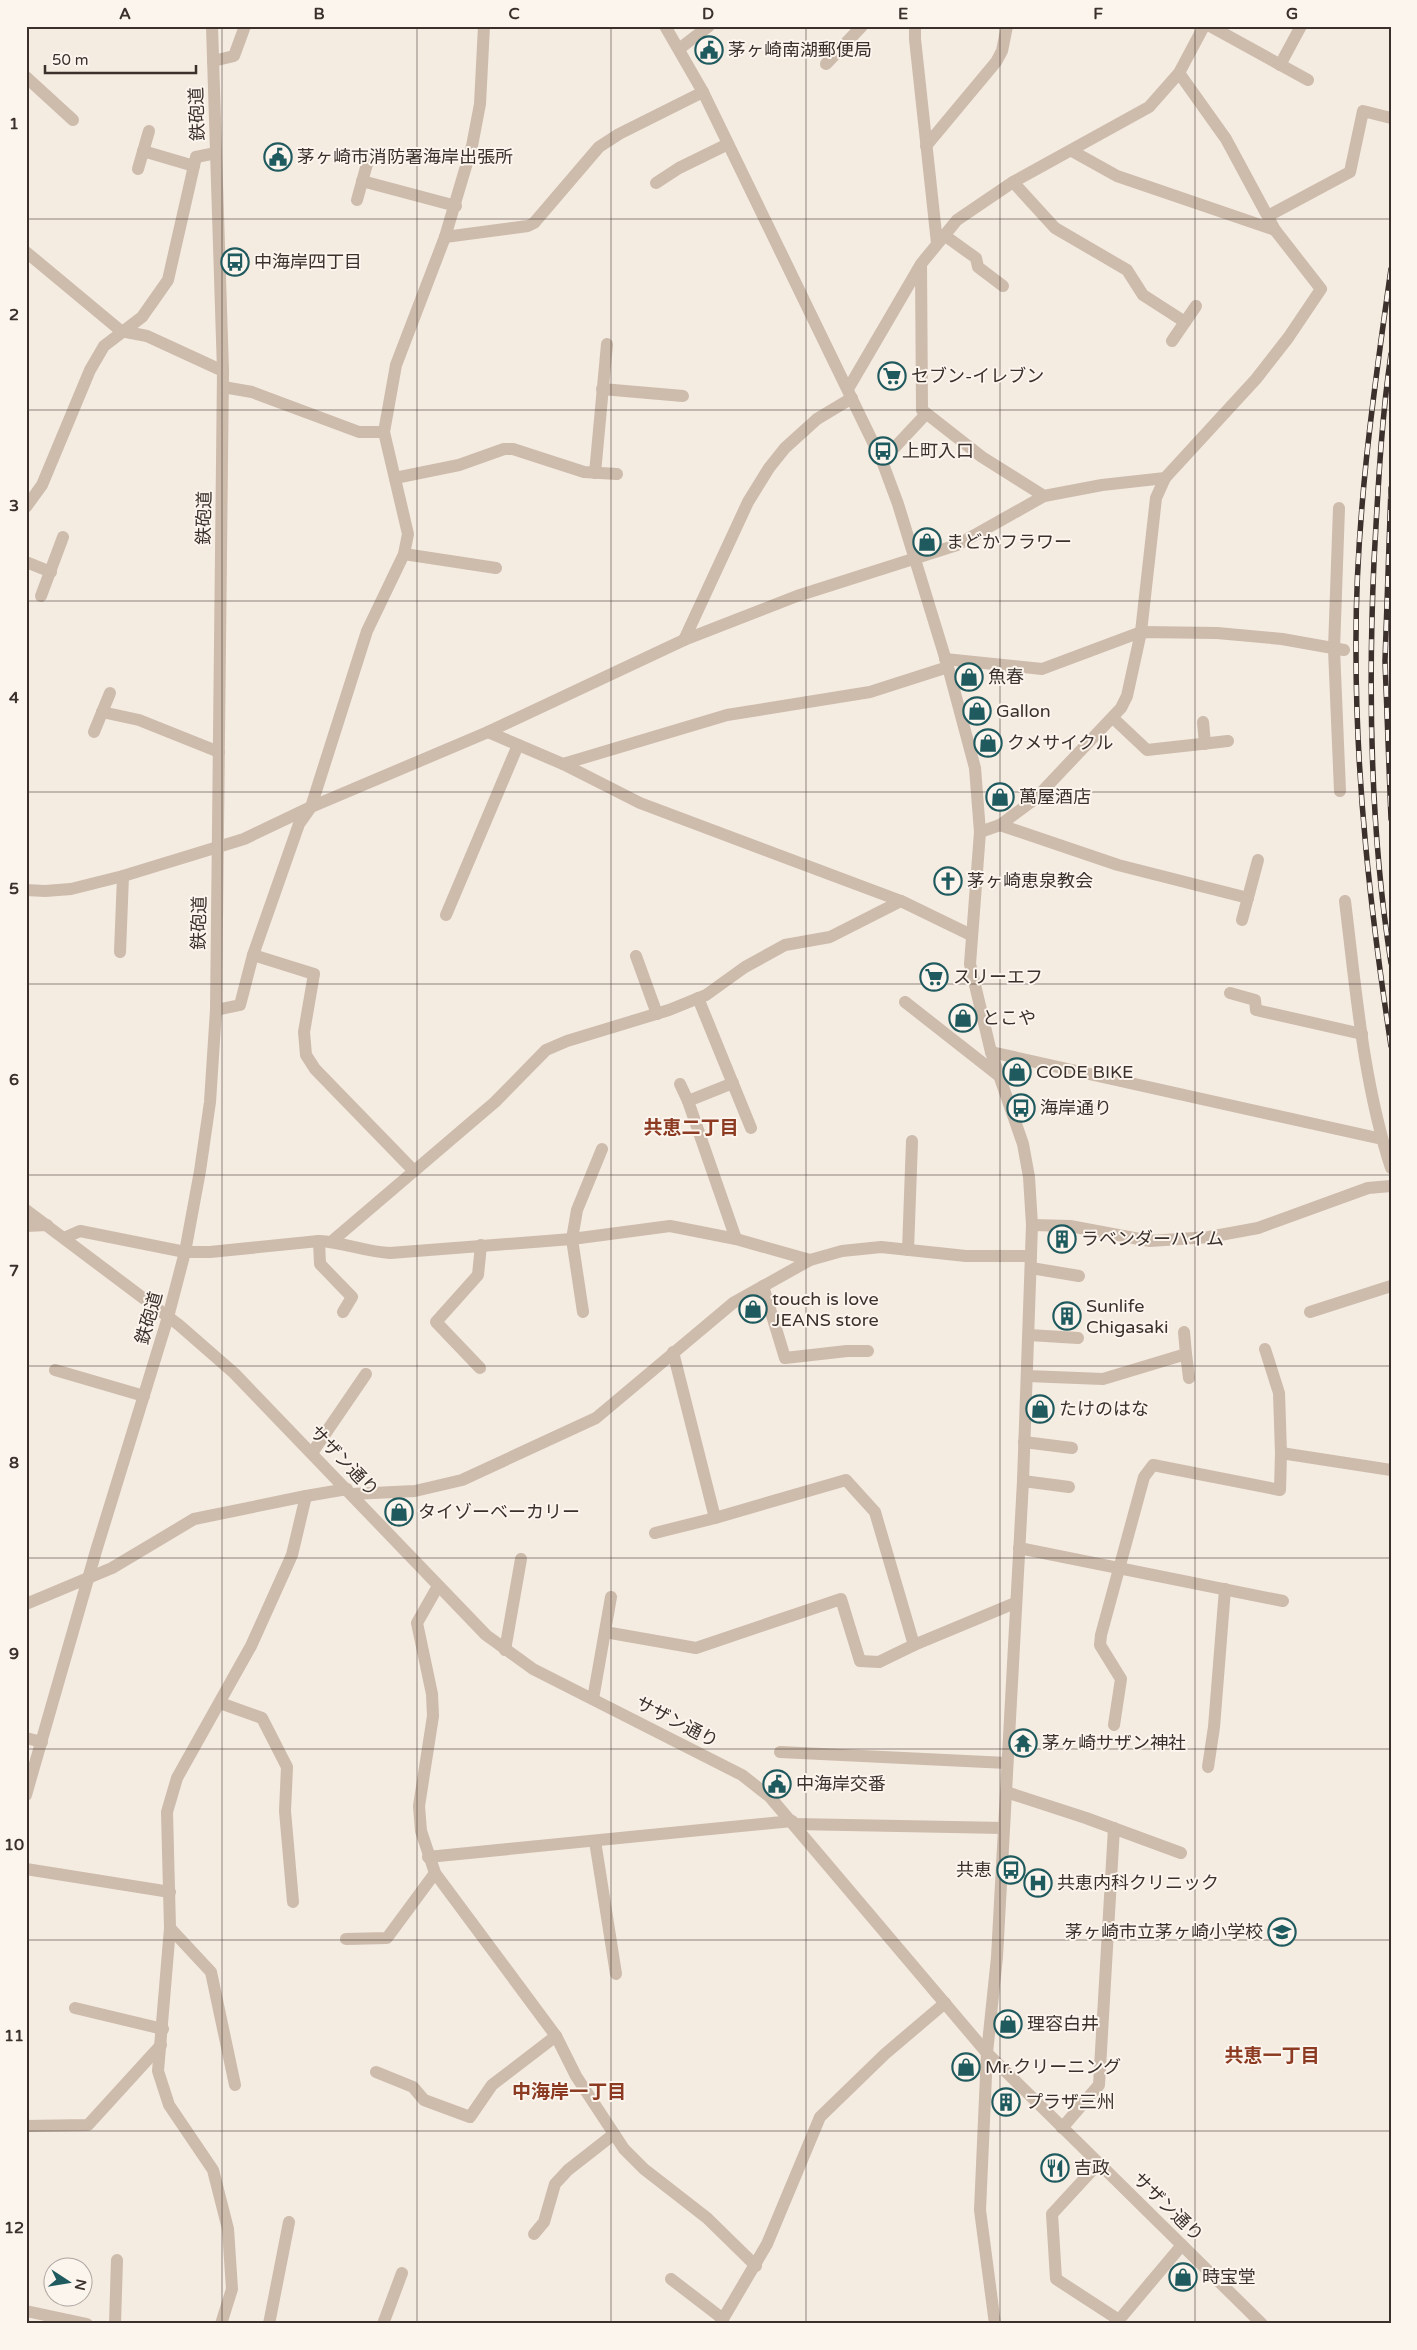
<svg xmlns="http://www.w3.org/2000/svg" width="1417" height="2350" font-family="'Varela Round','Noto Sans JP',sans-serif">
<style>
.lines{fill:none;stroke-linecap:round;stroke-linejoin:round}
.minor{stroke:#cdbbac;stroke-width:12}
.rail-casing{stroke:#3b302b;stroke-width:5.5}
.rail{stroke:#fbf5ee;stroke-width:4;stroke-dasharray:11;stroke-linecap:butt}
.grid{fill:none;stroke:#3b302b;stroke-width:1;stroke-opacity:0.55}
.labels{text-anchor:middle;stroke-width:4;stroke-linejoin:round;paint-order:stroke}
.poi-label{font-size:18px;fill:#3b302b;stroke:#fbf5ee;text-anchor:start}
.street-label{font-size:18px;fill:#3b302b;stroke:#fbf5ee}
.neighbourhood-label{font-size:19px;font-weight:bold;fill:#8c3b22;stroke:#fbf5ee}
.neatline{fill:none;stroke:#3b302b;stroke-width:2}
.grid-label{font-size:16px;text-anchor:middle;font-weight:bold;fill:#3b302b}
</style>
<rect width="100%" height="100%" fill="#f4ebe1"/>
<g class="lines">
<g class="minor">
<path d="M665 26 703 92 882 461 898 504 948 667 975 768 980 832 970 964 991 1052 1023 1144 1029 1177 1032 1225 1023 1481 997 1957 987 2053 980 2210 995 2324"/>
<path d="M915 26V39L937 243"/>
<path d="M1210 26 1308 80"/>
<path d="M679 49 709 26"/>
<path d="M213 61 234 56 245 26"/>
<path d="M826 64 862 26"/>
<path d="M1280 65 1301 26"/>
<path d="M26 77 73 120"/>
<path d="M926 146 996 62 1002 51 1007 26"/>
<path d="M143 151 194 166"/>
<path d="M1072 151 1117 176 1275 230"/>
<path d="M138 169 149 131"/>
<path d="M362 181 456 206"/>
<path d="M1013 182 1055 228 1127 270 1143 295 1185 322"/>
<path d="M656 183 679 168 728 144"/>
<path d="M357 200 367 164"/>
<path d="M1268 216 1350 172 1363 111 1391 118"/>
<path d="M944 235 976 258 978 267 1003 286"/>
<path d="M445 237 528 226 534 223 599 147 619 134 703 92"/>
<path d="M26 252 121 331 147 336 223 371"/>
<path d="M921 265 922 410 982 457 1044 496"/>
<path d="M1172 341 1196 306"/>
<path d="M223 387 252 392 359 432H384"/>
<path d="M602 389 683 396"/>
<path d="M848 389 921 264 957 220 1013 182 1149 107 1179 73 1204 26"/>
<path d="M882 461 926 414"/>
<path d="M595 473 607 344"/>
<path d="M395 478 459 465 504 449H513L584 472 617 474"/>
<path d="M26 507 42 485 90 370 104 346 142 317 168 280 196 157 216 153"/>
<path d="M1339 508 1334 649 1340 791"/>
<path d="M404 554 496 568"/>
<path d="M26 562 51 572"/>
<path d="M41 596 63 537"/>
<path d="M684 640 748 502 769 468 785 448 817 419 852 398"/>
<path d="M945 659 1042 669 1141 632 1217 633 1282 639 1344 650"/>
<path d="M102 712 139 720 219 752"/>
<path d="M1113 718 1147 750 1228 741"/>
<path d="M1203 722 1205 744"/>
<path d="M94 732 110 693"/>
<path d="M488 732 563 764 640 803 901 901 971 935"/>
<path d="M563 764 727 715 870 692 948 667"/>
<path d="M1000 825 1118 865 1248 898"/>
<path d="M980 832 1000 825 1035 799 1121 708 1127 696 1141 632 1156 498 1165 478"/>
<path d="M26 890 45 891 71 889 123 876 244 839 311 807 488 732 684 640 797 596 957 545 1044 496 1102 485 1165 478 1256 379 1288 338 1321 289 1275 230 1226 139 1179 73"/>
<path d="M1345 901C1356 990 1363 1082 1391 1168"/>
<path d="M446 915 518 745"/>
<path d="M1242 920 1258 860"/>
<path d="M120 952 123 876"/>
<path d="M253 955 314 974 304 1032 306 1055 315 1069 414 1171"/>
<path d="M636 956 657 1014"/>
<path d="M1230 993 1255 1000 1256 1010 1362 1034"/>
<path d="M698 998 751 1128"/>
<path d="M905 1002 998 1075"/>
<path d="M216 1010 240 1005 253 955 299 824 311 807 367 631 404 554 408 534 384 432 396 365 445 237 472 146 480 104 484 26"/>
<path d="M991 1052 1382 1139"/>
<path d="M733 1083 688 1101 736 1239"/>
<path d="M680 1084 688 1101"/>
<path d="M26 1210 179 1325 234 1373 486 1635 533 1669 742 1775 770 1797 987 2053 1262 2324"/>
<path d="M1032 1225 1070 1226 1150 1241 1209 1237 1258 1228 1368 1188 1391 1186"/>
<path d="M26 1226 47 1225"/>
<path d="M64 1238 80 1231 185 1252H210L319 1241C343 1242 366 1252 390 1253L572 1239 670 1226 736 1239 810 1260"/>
<path d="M319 1241 320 1264 352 1297 343 1312"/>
<path d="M331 1242 495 1102 546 1050 567 1041 669 1010 706 995 745 967 785 945 830 937 901 901"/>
<path d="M908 1250 912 1141"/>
<path d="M1031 1268 1079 1276"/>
<path d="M763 1286 785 1358 847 1351H868"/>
<path d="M583 1312 572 1239 577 1210 602 1149"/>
<path d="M1310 1312 1391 1286"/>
<path d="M1184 1332 1186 1354"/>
<path d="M1029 1335 1078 1338"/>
<path d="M673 1352 715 1518 846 1480 875 1512 914 1645 1015 1603"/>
<path d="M480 1368 436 1322 478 1275 481 1245"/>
<path d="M55 1370 144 1396"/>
<path d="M1027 1376 1103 1379 1186 1354 1189 1378"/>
<path d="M1024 1442 1072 1448"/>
<path d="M312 1453 366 1374"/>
<path d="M1281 1453 1391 1470"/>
<path d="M1023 1481 1069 1487"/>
<path d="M352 1494 415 1491 462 1480 596 1418 733 1303 810 1260 842 1251 881 1247 966 1256H1031"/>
<path d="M655 1533 715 1518"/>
<path d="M1019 1548 1283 1601"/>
<path d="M438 1586 417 1623 432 1694 433 1716 419 1806 421 1831 435 1873 556 2036 576 2076 624 2149 644 2169 707 2218 756 2266"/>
<path d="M26 1604 112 1568 194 1519 306 1496 347 1489"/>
<path d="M605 1632 696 1648 841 1599 860 1661 879 1662 914 1645"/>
<path d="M505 1650 521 1559"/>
<path d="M593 1699 611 1597"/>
<path d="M220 1703 262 1718 287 1767 285 1811 293 1902"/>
<path d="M1114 1725 1121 1679 1100 1645 1101 1635 1144 1477 1153 1465 1280 1490 1281 1453 1279 1393 1265 1349"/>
<path d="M26 1738 42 1742"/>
<path d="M780 1752 1007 1763"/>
<path d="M1208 1767 1214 1727 1225 1589"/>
<path d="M1006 1792 1086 1818 1181 1853"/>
<path d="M26 1795 96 1551 168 1317 185 1252 200 1171 210 1102 216 1010 223 371 212 26"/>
<path d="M794 1824 1004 1828"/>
<path d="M595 1841 616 1974"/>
<path d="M428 1857 792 1821"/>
<path d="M26 1869 170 1892"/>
<path d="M170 1928 211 1972 235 2085"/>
<path d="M346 1939 387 1938 435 1873"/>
<path d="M75 2008 163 2029"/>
<path d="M376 2072 413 2087 424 2100 470 2117 492 2085 556 2036"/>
<path d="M26 2126 88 2125 161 2045"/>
<path d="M1062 2128 1099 2085 1114 1828"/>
<path d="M1098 2164 1052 2214 1056 2279 1119 2320"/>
<path d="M534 2234 544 2222 555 2184 568 2170 614 2134"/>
<path d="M671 2279 723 2319"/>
<path d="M26 2311 87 2324"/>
<path d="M115 2324 117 2260"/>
<path d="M221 2324 232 2289 228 2229 213 2170 169 2105 158 2071 170 1928 167 1812 177 1778 251 1646 292 1555 306 1496"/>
<path d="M269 2324 289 2222"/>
<path d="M383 2324 402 2273"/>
<path d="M720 2324 767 2244 820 2117 885 2054 945 2003"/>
<path d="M1119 2324V2320L1182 2245"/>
</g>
<g class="rail-casing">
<g id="rail">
<path d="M1391 269C1373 395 1355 523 1356 651 1356 784 1371 915 1391 1046"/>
<path d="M1391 354C1381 422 1378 491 1374 561 1368 695 1370 830 1391 963"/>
<path d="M1391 488 1385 661 1391 819"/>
</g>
</g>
<use href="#rail" class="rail"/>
</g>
<path class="grid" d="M222 26V2324M417 26V2324M611 26V2324M806 26V2324M1000 26V2324M1195 26V2324M26 219H1391M26 410H1391M26 601H1391M26 792H1391M26 984H1391M26 1175H1391M26 1366H1391M26 1558H1391M26 1749H1391M26 1940H1391M26 2131H1391"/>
<defs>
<g id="civic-ring" transform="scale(1.4375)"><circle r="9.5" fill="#fbf5ee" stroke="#1f5a5e" stroke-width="1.5"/><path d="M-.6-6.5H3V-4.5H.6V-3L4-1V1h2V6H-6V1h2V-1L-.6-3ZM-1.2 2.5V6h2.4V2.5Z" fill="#1f5a5e"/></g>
<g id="bus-ring" transform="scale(1.4375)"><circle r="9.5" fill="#fbf5ee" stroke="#1f5a5e" stroke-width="1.5"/><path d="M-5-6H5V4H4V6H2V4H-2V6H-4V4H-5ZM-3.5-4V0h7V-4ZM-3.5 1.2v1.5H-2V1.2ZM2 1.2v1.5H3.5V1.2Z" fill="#1f5a5e"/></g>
<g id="supermarket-ring" transform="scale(1.4375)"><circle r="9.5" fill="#fbf5ee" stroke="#1f5a5e" stroke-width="1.5"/><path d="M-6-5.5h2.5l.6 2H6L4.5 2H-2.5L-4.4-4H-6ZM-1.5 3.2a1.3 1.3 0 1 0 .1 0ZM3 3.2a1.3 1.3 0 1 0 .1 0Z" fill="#1f5a5e"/></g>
<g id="shop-ring" transform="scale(1.4375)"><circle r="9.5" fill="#fbf5ee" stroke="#1f5a5e" stroke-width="1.5"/><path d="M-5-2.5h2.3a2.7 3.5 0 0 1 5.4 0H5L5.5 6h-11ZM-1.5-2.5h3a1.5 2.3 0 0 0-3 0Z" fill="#1f5a5e"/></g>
<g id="church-ring" transform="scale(1.4375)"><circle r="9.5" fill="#fbf5ee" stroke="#1f5a5e" stroke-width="1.5"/><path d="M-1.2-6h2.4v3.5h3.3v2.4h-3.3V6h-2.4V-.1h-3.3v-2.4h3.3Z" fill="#1f5a5e"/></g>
<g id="building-ring" transform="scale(1.4375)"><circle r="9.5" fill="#fbf5ee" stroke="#1f5a5e" stroke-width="1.5"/><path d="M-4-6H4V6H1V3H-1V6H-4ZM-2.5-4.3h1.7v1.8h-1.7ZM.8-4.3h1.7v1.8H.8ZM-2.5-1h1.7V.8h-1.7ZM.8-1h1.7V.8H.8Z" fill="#1f5a5e"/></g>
<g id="temple-ring" transform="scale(1.4375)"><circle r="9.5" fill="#fbf5ee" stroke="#1f5a5e" stroke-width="1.5"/><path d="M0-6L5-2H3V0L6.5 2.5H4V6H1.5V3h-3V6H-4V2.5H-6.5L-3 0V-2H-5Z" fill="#1f5a5e"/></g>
<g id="hospital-ring" transform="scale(1.4375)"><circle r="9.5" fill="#fbf5ee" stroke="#1f5a5e" stroke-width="1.5"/><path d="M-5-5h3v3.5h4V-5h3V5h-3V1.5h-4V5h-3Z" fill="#1f5a5e"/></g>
<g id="school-ring" transform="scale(1.4375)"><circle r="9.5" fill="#fbf5ee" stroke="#1f5a5e" stroke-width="1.5"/><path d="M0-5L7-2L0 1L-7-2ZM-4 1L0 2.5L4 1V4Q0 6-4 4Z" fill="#1f5a5e"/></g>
<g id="restaurant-ring" transform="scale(1.4375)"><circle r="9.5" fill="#fbf5ee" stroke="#1f5a5e" stroke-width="1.5"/><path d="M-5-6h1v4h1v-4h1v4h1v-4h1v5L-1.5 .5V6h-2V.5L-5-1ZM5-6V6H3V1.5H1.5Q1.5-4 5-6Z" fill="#1f5a5e"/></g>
</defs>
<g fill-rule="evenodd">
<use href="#civic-ring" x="709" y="50"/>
<use href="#civic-ring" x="278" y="157"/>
<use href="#bus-ring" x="235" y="262"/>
<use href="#supermarket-ring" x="892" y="376"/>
<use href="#bus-ring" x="883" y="451"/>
<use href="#shop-ring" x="927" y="542"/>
<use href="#shop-ring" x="969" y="677"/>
<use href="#shop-ring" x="977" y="711"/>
<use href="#shop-ring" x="988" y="743"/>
<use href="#shop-ring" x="1000" y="797"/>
<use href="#church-ring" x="948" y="881"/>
<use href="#supermarket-ring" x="934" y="977"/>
<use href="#shop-ring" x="963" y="1018"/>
<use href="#shop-ring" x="1017" y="1072"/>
<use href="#bus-ring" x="1021" y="1108"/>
<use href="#building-ring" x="1062" y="1239"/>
<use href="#shop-ring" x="753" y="1309"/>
<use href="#building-ring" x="1067" y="1316"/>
<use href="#shop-ring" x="1040" y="1409"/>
<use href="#shop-ring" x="399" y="1512"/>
<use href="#temple-ring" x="1023" y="1743"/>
<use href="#civic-ring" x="777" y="1784"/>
<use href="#bus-ring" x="1011" y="1870"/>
<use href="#hospital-ring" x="1038" y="1883"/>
<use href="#school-ring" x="1282" y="1932"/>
<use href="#shop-ring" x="1008" y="2024"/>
<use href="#shop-ring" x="966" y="2067"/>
<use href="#building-ring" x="1006" y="2102"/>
<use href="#restaurant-ring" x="1055" y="2168"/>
<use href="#shop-ring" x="1183" y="2277"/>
</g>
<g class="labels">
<g class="poi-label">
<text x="728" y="56">茅ヶ崎南湖郵便局</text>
<text x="297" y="163">茅ヶ崎市消防署海岸出張所</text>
<text x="254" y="268">中海岸四丁目</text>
<text x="911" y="382">セブン-イレブン</text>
<text x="902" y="457">上町入口</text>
<text x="946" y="548">まどかフラワー</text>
<text x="988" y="683">魚春</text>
<text x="996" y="717">Gallon</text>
<text x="1007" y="749">クメサイクル</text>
<text x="1019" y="803">萬屋酒店</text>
<text x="967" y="887">茅ヶ崎恵泉教会</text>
<text x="953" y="983">スリーエフ</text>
<text x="982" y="1024">とこや</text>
<text x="1036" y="1078">CODE BIKE</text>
<text x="1040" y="1114">海岸通り</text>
<text x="1081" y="1245">ラベンダーハイム</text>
<text x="772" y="1305">touch is love<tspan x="772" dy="21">JEANS store</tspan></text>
<text x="1086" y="1312">Sunlife<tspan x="1086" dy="21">Chigasaki</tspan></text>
<text x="1059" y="1415">たけのはな</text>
<text x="418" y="1518">タイゾーベーカリー</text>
<text x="1042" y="1749">茅ヶ崎サザン神社</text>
<text x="796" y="1790">中海岸交番</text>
<text x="992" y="1876" text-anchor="end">共恵</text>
<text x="1057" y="1889">共恵内科クリニック</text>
<text x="1263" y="1938" text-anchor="end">茅ヶ崎市立茅ヶ崎小学校</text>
<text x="1027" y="2030">理容白井</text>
<text x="985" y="2073">Mr.クリーニング</text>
<text x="1025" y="2108">プラザ三州</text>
<text x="1074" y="2174">吉政</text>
<text x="1202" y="2283">時宝堂</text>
</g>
<g class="street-label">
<text transform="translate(197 114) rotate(-92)" y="6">鉄砲道</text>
<text transform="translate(204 518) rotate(-89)" y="6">鉄砲道</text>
<text transform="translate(199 923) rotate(-89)" y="6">鉄砲道</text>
<text transform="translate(149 1318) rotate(-74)" y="6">鉄砲道</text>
<text transform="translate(344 1461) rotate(46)" y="6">サザン通り</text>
<text transform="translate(677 1722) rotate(27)" y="6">サザン通り</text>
<text transform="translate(1168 2207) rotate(44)" y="6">サザン通り</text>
</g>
<g class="neighbourhood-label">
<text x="691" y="1134">共恵二丁目</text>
<text x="1272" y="2062">共恵一丁目</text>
<text x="569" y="2098">中海岸一丁目</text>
</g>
</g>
<rect width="1417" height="2350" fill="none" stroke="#fbf5ee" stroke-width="55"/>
<g transform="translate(68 2282) rotate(102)"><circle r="24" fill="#fbf5ee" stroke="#aea6a0"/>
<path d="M0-4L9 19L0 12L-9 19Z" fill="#1f5a5e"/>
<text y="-8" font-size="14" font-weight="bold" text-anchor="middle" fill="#3b302b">N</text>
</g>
<path d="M45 65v8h151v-8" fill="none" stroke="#3b302b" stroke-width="2.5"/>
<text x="52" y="65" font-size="15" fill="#3b302b" stroke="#fbf5ee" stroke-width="4" paint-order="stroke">50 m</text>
<rect x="28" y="28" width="1362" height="2294" class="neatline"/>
<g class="grid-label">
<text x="125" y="19">A</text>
<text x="319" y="19">B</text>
<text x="514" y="19">C</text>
<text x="708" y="19">D</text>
<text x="903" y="19">E</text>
<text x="1098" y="19">F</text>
<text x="1292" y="19">G</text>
<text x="14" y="129">1</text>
<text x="14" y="320">2</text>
<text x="14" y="511">3</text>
<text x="14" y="703">4</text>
<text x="14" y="894">5</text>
<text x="14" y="1085">6</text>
<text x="14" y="1276">7</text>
<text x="14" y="1468">8</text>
<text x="14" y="1659">9</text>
<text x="14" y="1850">10</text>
<text x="14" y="2041">11</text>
<text x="14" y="2233">12</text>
</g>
</svg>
